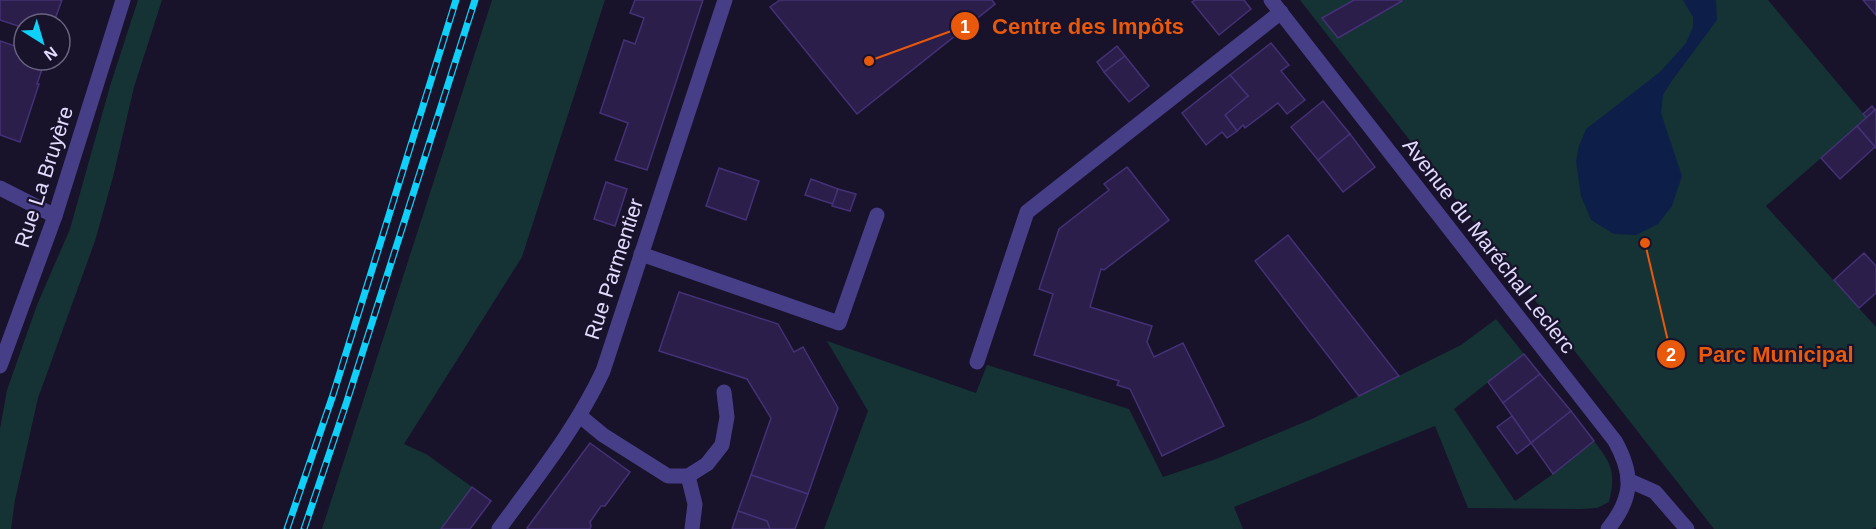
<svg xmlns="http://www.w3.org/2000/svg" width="1876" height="529" font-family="Arial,sans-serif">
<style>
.green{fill:#153334}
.water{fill:#0d1e49}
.building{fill:#2b1e4b;stroke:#443176;stroke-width:1.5}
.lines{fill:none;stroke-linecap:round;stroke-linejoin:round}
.minor{stroke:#473e88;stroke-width:15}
.rail-casing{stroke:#0ed0f8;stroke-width:7}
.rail{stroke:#18122b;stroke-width:4.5;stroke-dasharray:14;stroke-linecap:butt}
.labels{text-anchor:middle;stroke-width:4.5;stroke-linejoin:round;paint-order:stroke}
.street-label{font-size:21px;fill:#e3dcfe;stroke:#18122b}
.leader{fill:none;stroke:#e8590c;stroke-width:2}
.callout-dot{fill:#e8590c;stroke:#18122b;stroke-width:2}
.mark-label{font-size:18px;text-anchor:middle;font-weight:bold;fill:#fff}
.callout-label{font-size:22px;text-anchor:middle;font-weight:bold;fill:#e8590c;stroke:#18122b;stroke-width:4.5;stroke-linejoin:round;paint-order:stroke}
</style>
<rect width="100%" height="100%" fill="#18122b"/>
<g class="green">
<path d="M138 0H162L134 87 113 177 95 241 38 398 15 500 11 529H0V429L7 390 37 305 70 229 110 86Z"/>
<path d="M492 0H605L522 257 404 444 426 454 472 487 441 529H322Z"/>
<path d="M1300 0H1768L1867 118 1766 206 1876 327V527L1872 529H1714Z"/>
<path d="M1496 319 1524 354 1454 409 1515 501 1553 474 1594 441C1612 464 1616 473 1609 502L1597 508 1580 509 1468 508 1435 426 1234 507 1243 529H824L868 411 827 341 976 393 987 365 1129 409 1163 477 1216 459 1314 418 1461 345Z"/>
</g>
<path class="water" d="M1683 0H1716L1717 20 1671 82 1663 95 1661 113 1682 176 1672 206 1658 224 1636 235 1614 234 1591 220 1581 196 1576 161 1579 146 1586 129 1660 72 1686 43 1693 27V17Z"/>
<g class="building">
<path d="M0 0H62L55 19 51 18 49 24H24V28L0 20Z"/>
<path d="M635 0H703L647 170 615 160 628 123 600 113 624 40 635 44 644 18 630 13Z"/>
<path d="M780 0H992L995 4 857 114 770 7Z"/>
<path d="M1195 0H1244L1251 9 1219 35 1192 2Z"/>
<path d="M1354 0H1401L1402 1 1338 38 1322 18Z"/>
<path d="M1863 0H1876V15Z"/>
<path d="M0 41 24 49V60H45L37 84H39L20 142 0 135Z"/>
<path d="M1271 43 1289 65 1281 71 1305 100 1287 114 1278 103 1245 128 1243 125 1237 131 1225 115 1248 96 1230 75Z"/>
<path d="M1117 46 1125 56 1104 72 1097 62Z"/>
<path d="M1125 56 1149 86 1129 102 1104 72Z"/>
<path d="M1230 75 1248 96 1225 115 1237 131 1227 138 1222 132 1206 145 1182 113Z"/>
<path d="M1323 101 1350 134 1318 160 1291 127Z"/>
<path d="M1872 106 1875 110 1867 118 1863 114Z"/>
<path d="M1876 109V148L1857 126Z"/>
<path d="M1857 126 1875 147 1840 179 1821 158Z"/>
<path d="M1350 134 1375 167 1343 192 1318 160Z"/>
<path d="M1127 167 1169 220 1104 270 1101 269 1090 307 1152 326 1147 342 1154 357 1183 343 1224 426 1162 456 1130 389 1117 385 1119 381 1034 355 1053 294 1039 289 1059 229 1109 190 1104 184Z"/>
<path d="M719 168 759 181 746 220 706 206Z"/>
<path d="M811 179 838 189 833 204 805 195Z"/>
<path d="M606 182 627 189 615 226 594 219Z"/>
<path d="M838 189 856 194 850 211 832 206Z"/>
<path d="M1288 235 1399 376 1359 396 1255 261Z"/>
<path d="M1864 253 1876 266V293L1859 308 1834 280Z"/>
<path d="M679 292 778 324 794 352 803 347 838 408 808 494 751 475 771 418 747 379 659 351Z"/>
<path d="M1524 354 1540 374 1503 403 1488 382Z"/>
<path d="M1540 374 1571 411 1531 443 1503 403Z"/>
<path d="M1571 411 1594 441 1553 474 1531 443Z"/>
<path d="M1512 416 1531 443 1517 454 1497 427Z"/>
<path d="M590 443 630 472 605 506H601L590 522 591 526 590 529H529L527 528Z"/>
<path d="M751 475 808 494 795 529H770L767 521 738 511Z"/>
<path d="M472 487 491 501 470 529H441Z"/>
<path d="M738 511 767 521 770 529H732Z"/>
</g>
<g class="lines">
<g class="minor">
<path d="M1271 0 1615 441C1634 475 1633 498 1608 529"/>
<path d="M0 188 55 216"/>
<path d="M641 254 839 323 877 215"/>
<path d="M977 362 1027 212 1281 12"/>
<path d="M0 366 55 216 123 0"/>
<path d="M580 416 603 435 668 476H688L707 464 722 445 727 417 724 392"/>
<path d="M688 476 695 504 692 529"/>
<path d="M1628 480 1655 492 1687 529"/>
<path d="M499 529C536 478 576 429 603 371L725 0"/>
</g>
<g class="rail-casing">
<g id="rail">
<path d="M287 529 333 395 456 0"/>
<path d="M304 529 347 401 475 0"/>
</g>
</g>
<use href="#rail" class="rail"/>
</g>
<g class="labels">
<g class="street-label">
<text transform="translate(44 177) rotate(-72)" y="7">Rue La Bruyère</text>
<text transform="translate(1489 246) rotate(52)" y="7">Avenue du Maréchal Leclerc</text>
<text transform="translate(614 269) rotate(-72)" y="7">Rue Parmentier</text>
</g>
</g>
<path class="leader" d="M869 61L965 26M1645 243L1671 354"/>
<g class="callout-dot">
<circle cx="869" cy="61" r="6"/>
<circle cx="1645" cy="243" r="6"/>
<circle cx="965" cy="26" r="15"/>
<circle cx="1671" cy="354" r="15"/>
</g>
<g class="mark-label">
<text x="965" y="33">1</text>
<text x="1671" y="361">2</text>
</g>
<g class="callout-label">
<text x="1088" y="34">Centre des Impôts</text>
<text x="1776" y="362">Parc Municipal</text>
</g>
<g transform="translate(42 42) rotate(143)"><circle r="28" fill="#18122b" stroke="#69637f" stroke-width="1.5"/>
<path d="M0-4.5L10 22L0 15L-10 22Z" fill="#0ed0f8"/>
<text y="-9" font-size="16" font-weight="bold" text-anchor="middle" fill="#e3dcfe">N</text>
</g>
</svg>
